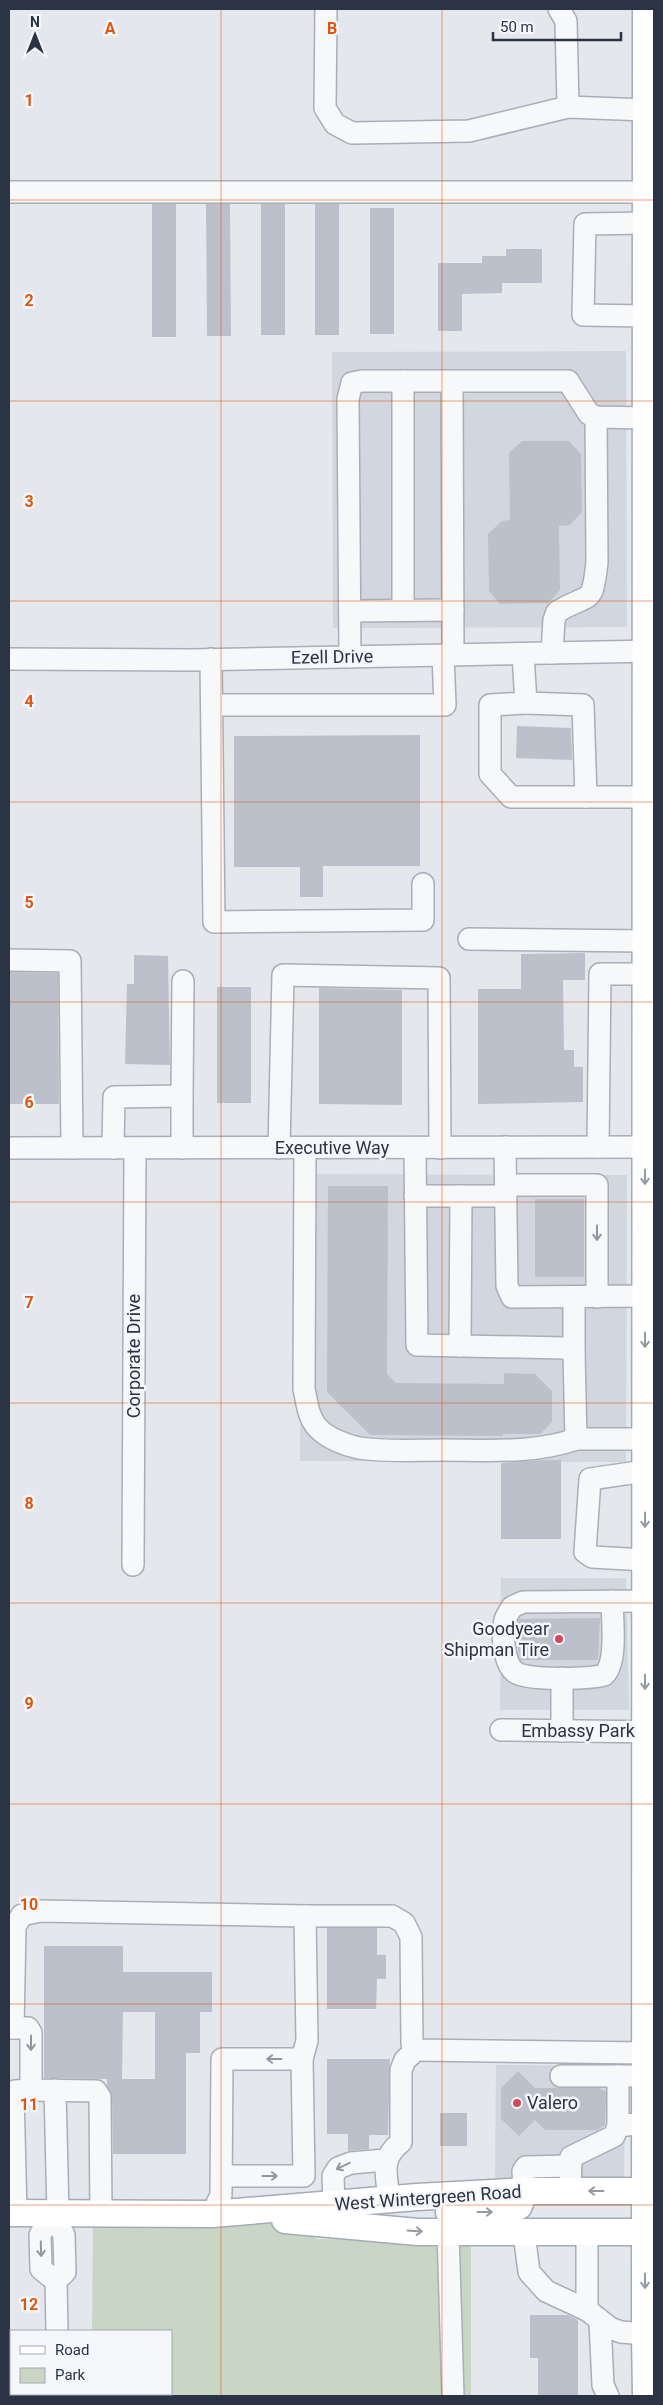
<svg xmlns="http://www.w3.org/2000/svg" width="663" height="2405" font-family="Roboto,sans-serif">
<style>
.built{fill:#d2d6de}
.green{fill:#c9d6c5}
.building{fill:#bbc0ca;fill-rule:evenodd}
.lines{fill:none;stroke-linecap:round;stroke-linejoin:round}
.minor-casing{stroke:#a9aeb7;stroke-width:24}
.major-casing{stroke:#a3abb8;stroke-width:29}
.minor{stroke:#f7f8fa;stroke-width:21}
.major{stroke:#fff;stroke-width:26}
.oneway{stroke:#959aa2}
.oneway2{stroke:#9196a0}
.grid{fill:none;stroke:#df570f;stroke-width:1;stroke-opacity:0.55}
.poi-dot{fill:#d1495b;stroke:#f4f6f9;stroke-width:2}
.labels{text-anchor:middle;stroke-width:5;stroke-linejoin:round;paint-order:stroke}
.street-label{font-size:18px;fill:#2b3445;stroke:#f4f6f9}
.poi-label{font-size:18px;fill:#2b3445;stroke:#f4f6f9;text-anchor:end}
.grid-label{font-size:16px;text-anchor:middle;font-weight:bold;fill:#df570f;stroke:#f4f6f9;stroke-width:5;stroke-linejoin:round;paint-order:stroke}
</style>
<rect width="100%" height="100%" fill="#e4e7ec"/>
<g class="built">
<path d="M626 351 627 627 333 628 332 352Z"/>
<path d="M301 1174 627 1175 626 1462 300 1461Z"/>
<path d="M501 1578H626L629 1710H500Z"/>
<path d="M496 2065 625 2066 624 2183 495 2182Z"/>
</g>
<path class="green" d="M93 2222 317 2224 316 2239 471 2240V2396H92V2394H171V2331H92Z"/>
<g class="building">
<rect x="152" y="204" width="24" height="133"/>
<path d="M206 204H230L231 336H207Z"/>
<rect x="261" y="204" width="24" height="131"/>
<rect x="315" y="204" width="24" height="131"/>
<rect x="370" y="208" width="24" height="126"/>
<path d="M506 249H542V283H502V293L462 294V331H438V263H482V256H506Z"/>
<path d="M522 441H569L581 454 582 512 570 525 559 526 560 590 548 603 500 604 489 591 488 534 502 521 510 520 509 453Z"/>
<path d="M517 726 571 728 572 760 516 758Z"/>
<path d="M420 735V866H323V897H300V867H234V736Z"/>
<path d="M585 953V980H563L564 1050H574V1067H583V1102L478 1104V989H521V954Z"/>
<path d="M134 955 168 956 170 1065 125 1064 127 984H134Z"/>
<path d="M9 972 58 973 59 1104H9Z"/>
<rect x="217" y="987" width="34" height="116"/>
<path d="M319 988 402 990V1105L319 1104Z"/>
<path d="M328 1186H388L387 1374 396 1383 504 1384V1373L535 1374 552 1391V1422L540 1434H503V1436L370 1435 327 1392Z"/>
<rect x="535" y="1199" width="49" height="78"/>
<path d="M543 1460H561V1539H501V1463Z"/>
<path d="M600 1618 598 1660H521L520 1657 517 1644 516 1627 519 1619Z"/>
<path d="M327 1928H377V1955H386V1979H377L376 2009H327Z"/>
<path d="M44 1946H123V1972H212V2012H200V2053H186V2154H113L112 2097 107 2085V2079L44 2078ZM123 2012H155V2079H122Z"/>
<path d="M327 2059H390L388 2135H369V2149L348 2151V2134H327Z"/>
<path d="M518 2071 535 2088H599L606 2092 605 2125 597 2130H545L535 2120 519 2136 501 2119V2088Z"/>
<rect x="440" y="2113" width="27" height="33"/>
<path d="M530 2315H568L578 2320V2396H538V2358H530Z"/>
</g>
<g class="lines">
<g class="minor-casing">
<g id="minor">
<path d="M326 9 325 108 335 124 352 133 469 131 568 107 646 110"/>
<path d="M559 9 566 21 568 107"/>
<path d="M9 192H646"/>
<path d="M646 223 585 224 583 315 646 316"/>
<path d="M403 381V610"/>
<path d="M452 382 453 655"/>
<path d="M350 611 453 610"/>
<path d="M552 653 554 620 557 612C591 591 592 608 597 562L596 417"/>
<path d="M523 654 526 703 490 705V774L511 797H646"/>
<path d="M350 657 348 399 352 383 362 381H568L589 414 596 417 646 418"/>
<path d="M9 659 191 660 654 651"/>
<path d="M211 659 214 922 423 920V884"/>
<path d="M526 703 583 705 586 797"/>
<path d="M212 705H445L443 655"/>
<path d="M469 939 646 941"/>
<path d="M9 960 70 961 72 1148"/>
<path d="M182 1096 183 981"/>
<path d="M505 1147 507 1286 512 1297 645 1296"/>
<path d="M598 1147 600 974H646"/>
<path d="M9 1148 654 1147"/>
<path d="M113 1148 114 1097 182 1096V1148"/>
<path d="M279 1148 283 975 439 978 440 1148"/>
<path d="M305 1148 304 1389C307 1402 308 1418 318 1428 327 1438 345 1445 359 1448 386 1452 416 1450 443 1450 487 1450 534 1454 576 1439"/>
<path d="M415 1148 417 1345 565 1348 574 1353 576 1439H645"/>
<path d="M506 1185H597V1297"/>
<path d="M415 1196H506"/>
<path d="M460 1346 461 1196"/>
<path d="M574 1353V1297"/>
<path d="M645 1471 590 1479 585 1552 592 1557 645 1560"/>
<path d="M133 1565 135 1148"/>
<path d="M612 1601C612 1619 618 1662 604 1675 590 1679 526 1681 515 1672 504 1664 501 1633 505 1620 506 1616 510 1611 512 1607L523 1602 645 1601"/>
<path d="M501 1730 654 1732"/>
<path d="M562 1731V1678"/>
<path d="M9 2028H28L31 2033V2090L96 2091 100 2097 101 2214"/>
<path d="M13 2028 15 1926 22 1915 40 1911 305 1916"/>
<path d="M302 2059 307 2041 305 1916H392L404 1923 411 1937 412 2044 416 2050 645 2053"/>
<path d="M561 2076H645"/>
<path d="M55 2090 58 2213"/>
<path d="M618 2126V2076"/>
<path d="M524 2191 523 2171 526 2167 570 2166"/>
<path d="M570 2191 571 2157 614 2136 618 2126 645 2123"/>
<path d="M389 2199C387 2174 379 2160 401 2142V2070L405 2060 416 2050"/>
<path d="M334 2204 333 2176 338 2168 351 2163 385 2160"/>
<path d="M16 2213 13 2094 15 2091 31 2090"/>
<path d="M52 2213 64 2235 65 2272 56 2281 57 2331"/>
<path d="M52 2213 40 2235 41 2269 56 2281"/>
<path d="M212 2214 221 2195 222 2059H302L304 2176H221"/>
<path d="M448 2232 453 2396"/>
<path d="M587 2232V2310"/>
<path d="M524 2233 529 2272 546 2291 587 2310 610 2328 621 2332 645 2334"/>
<path d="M600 2322 603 2385 608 2396"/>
<path d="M58 2394V2396"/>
</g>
</g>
<g class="major-casing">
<g id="major">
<path d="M646 9 645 2334 646 2396"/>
<path d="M449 2212H495L510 2210 519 2206 524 2191"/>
<path d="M9 2213 212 2214 417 2197 528 2191H654"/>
<path d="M285 2220 418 2232H654"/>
</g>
</g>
<use href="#minor" class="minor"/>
<use href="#major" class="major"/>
</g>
<defs><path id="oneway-shaft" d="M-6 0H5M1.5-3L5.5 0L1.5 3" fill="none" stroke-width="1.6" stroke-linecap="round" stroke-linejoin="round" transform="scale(1.25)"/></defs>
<g class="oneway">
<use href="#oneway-shaft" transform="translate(645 1177) rotate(90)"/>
<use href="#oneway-shaft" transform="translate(645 1340) rotate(90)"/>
<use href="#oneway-shaft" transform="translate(645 1520) rotate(90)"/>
<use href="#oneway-shaft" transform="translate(645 1682) rotate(90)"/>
<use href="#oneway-shaft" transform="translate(596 2191) rotate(-180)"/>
<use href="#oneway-shaft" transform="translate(485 2212)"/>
<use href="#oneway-shaft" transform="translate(415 2231) rotate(4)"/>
<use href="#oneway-shaft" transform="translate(645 2281) rotate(90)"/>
</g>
<g class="oneway2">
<use href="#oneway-shaft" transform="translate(597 1233) rotate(90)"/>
<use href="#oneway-shaft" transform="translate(31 2043) rotate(90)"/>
<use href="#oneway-shaft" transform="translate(274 2059) rotate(180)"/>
<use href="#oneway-shaft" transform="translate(343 2166) rotate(155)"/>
<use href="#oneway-shaft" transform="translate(270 2176)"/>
<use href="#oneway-shaft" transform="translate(41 2249) rotate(88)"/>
</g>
<path class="grid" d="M221 9V2396M442 9V2396M9 200H654M9 401H654M9 601H654M9 802H654M9 1002H654M9 1202H654M9 1403H654M9 1603H654M9 1804H654M9 2004H654M9 2205H654"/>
<g class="poi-dot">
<circle cx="559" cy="1639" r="5"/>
<circle cx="517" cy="2103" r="5"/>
</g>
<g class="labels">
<g class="street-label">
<text transform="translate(332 657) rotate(-1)" y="6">Ezell Drive</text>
<text x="332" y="1154">Executive Way</text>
<text transform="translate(134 1356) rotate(-90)" y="6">Corporate Drive</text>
<text x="578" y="1737">Embassy Park</text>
<text transform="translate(428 2198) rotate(-4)" y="6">West Wintergreen Road</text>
</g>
<g class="poi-label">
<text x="549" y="1635">Goodyear<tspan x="549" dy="21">Shipman Tire</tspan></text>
<text x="527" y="2109" text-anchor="start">Valero</text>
</g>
</g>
<g class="grid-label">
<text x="110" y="34">A</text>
<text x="332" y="34">B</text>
<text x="29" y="106">1</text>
<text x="29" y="306">2</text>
<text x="29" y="507">3</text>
<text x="29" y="707">4</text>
<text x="29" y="908">5</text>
<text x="29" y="1108">6</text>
<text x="29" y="1308">7</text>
<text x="29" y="1509">8</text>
<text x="29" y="1709">9</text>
<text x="29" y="1910">10</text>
<text x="29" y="2110">11</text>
<text x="29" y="2310">12</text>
</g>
<rect width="663" height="2405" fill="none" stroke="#2b3445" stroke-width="20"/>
<rect x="10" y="2330" width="162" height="65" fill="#f4f6f9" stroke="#a4a8b1"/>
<rect x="20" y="2346" width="25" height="8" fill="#ffffff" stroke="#a4a8b1"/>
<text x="55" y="2355" font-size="15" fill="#2b3445">Road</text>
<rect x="20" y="2368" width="25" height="15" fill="#c9d6c5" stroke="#a4a8b1"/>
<text x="55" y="2380" font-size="15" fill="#2b3445">Park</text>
<g transform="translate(35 35)" stroke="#f4f6f9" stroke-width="4" paint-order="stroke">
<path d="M0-4L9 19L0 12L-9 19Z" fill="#2b3445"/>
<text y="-8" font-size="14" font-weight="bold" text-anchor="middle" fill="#2b3445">N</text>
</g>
<path d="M493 32v8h128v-8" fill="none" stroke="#2b3445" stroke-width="2.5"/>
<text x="500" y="32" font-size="15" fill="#2b3445" stroke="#f4f6f9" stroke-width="4" paint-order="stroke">50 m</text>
</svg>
